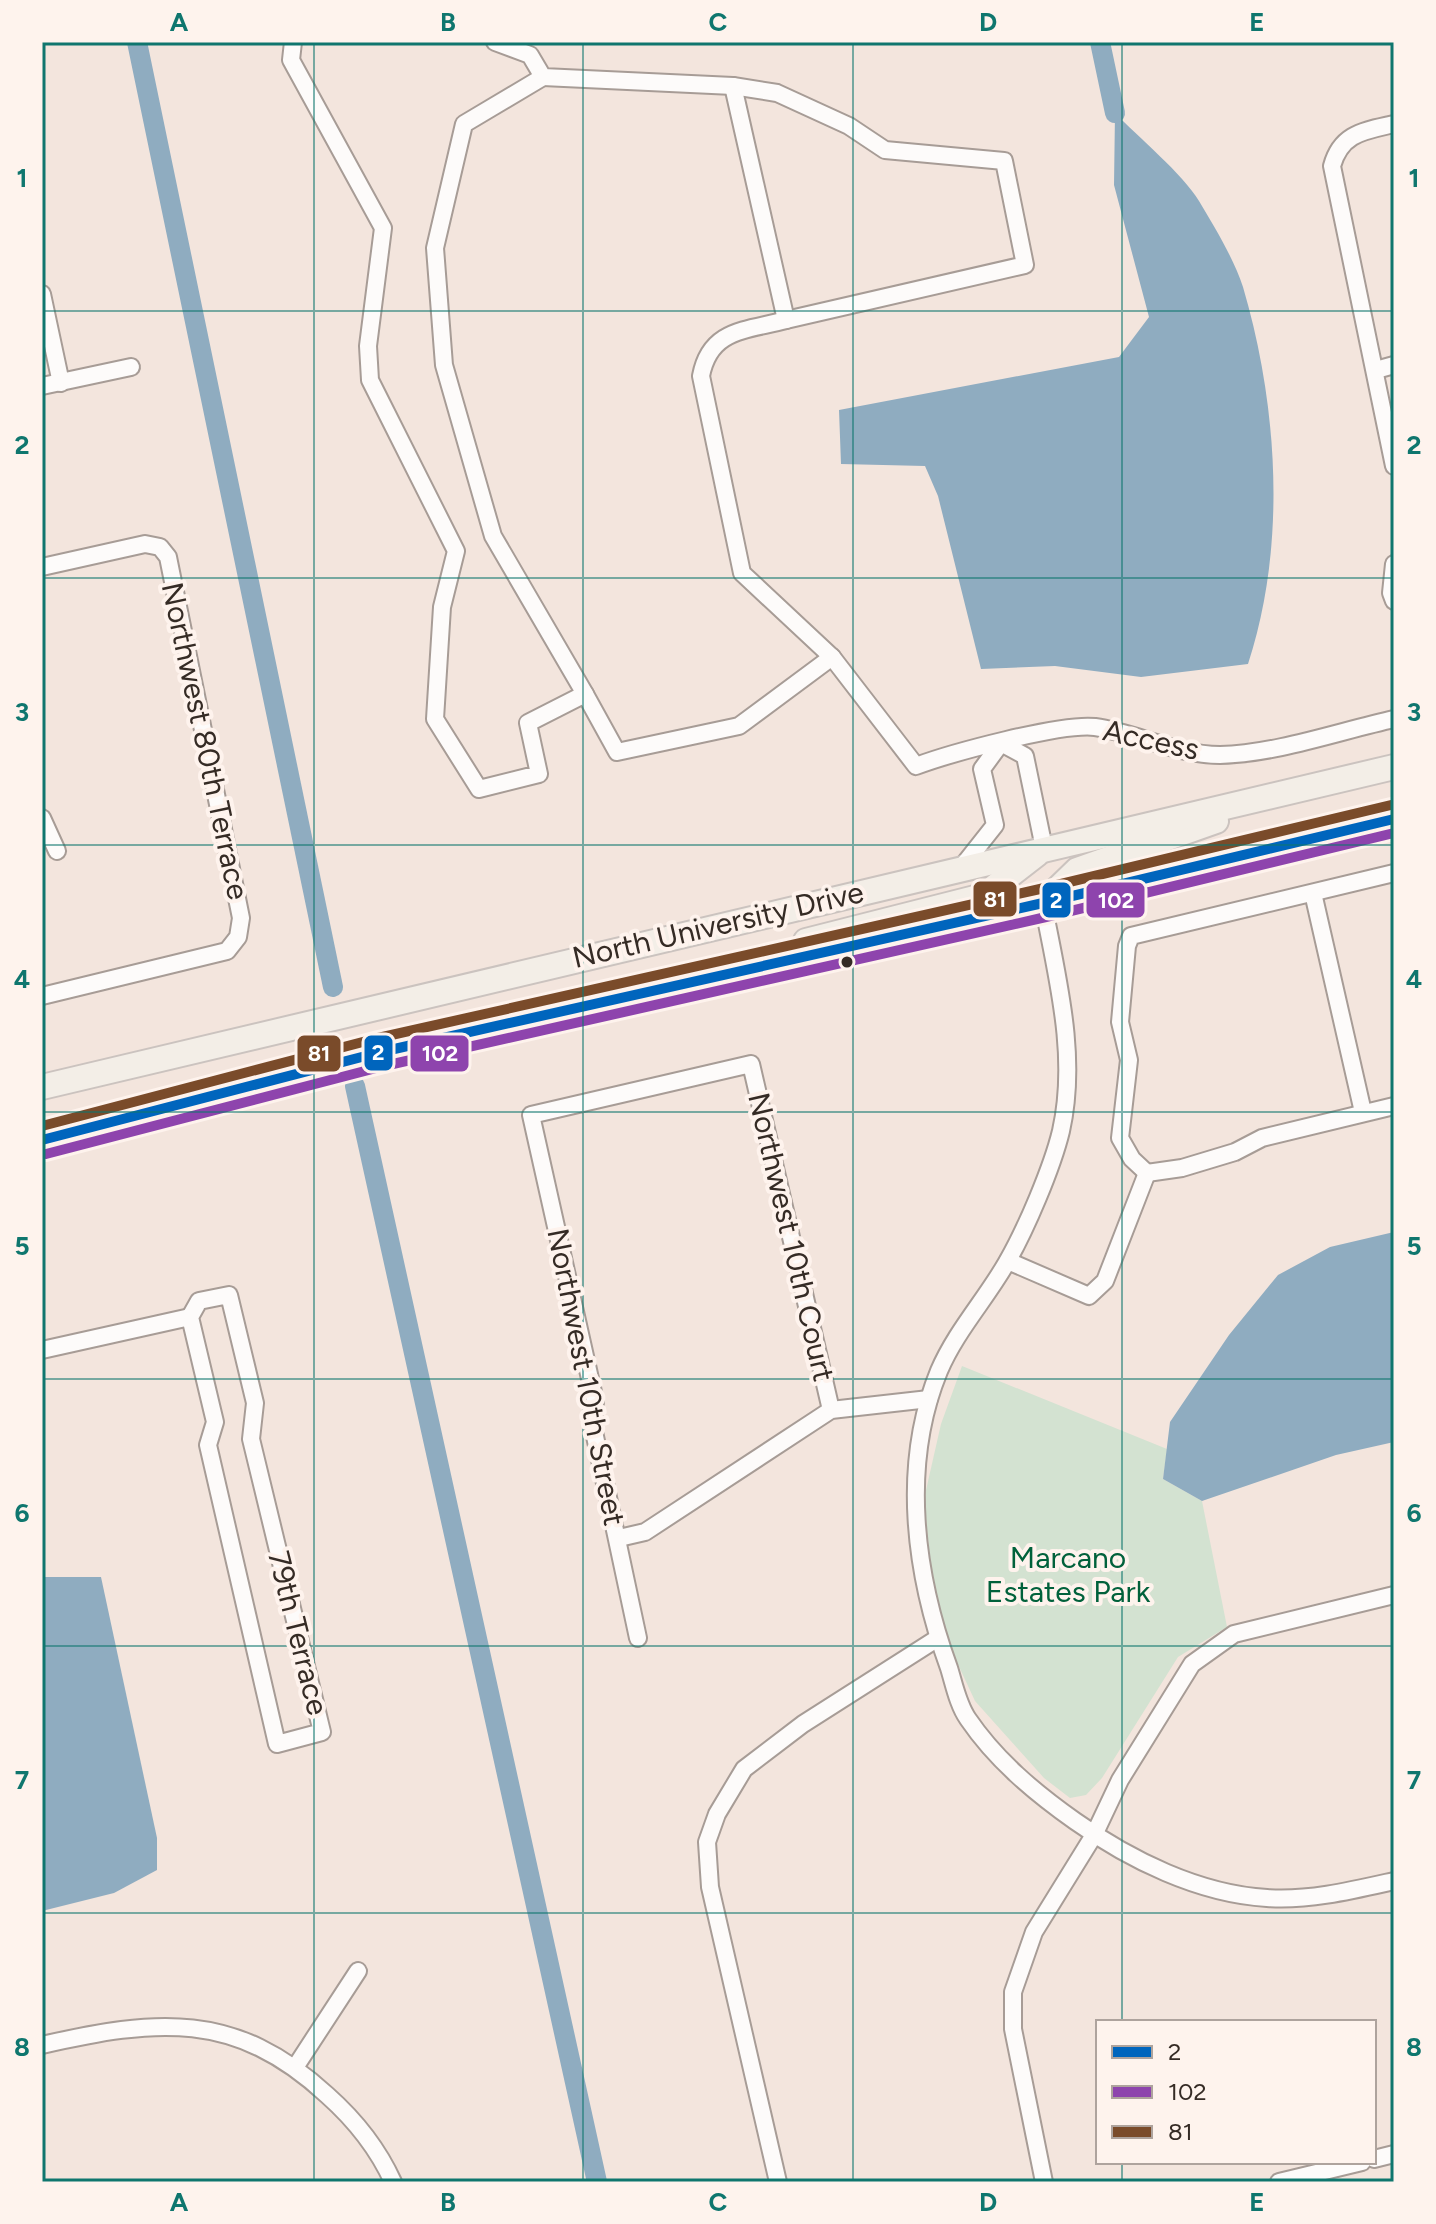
<svg xmlns="http://www.w3.org/2000/svg" width="1436" height="2224" font-family="Figtree,sans-serif">
<style>
.green{fill:#d3e2d1}
.water{fill:#8facc0}
.lines{fill:none;stroke-linecap:round;stroke-linejoin:round}
.canal{stroke:#8facc0;stroke-width:20}
.minor-casing{stroke:#a79c96;stroke-width:20}
.primary-casing{stroke:#cbc3bf;stroke-width:28}
.minor{stroke:#fdfbfa;stroke-width:16}
.primary{stroke:#f3eee7;stroke-width:24}
.bus-1-casing{stroke:#fef3ed;stroke-width:16}
.bus-2-casing{stroke:#fef3ed;stroke-width:16}
.bus-3-casing{stroke:#fef3ed;stroke-width:16}
.bus-1{stroke:#0065bd;stroke-width:10}
.bus-2{stroke:#8e44ad;stroke-width:10}
.bus-3{stroke:#7a4b2a;stroke-width:10}
.grid{fill:none;stroke:#0f766e;stroke-width:2;stroke-opacity:0.55}
.bus-dot{fill:#352b25;stroke:#fef3ed;stroke-width:3}
.labels{text-anchor:middle;stroke-width:8;stroke-linejoin:round;paint-order:stroke}
.street-label{font-size:30px;fill:#352b25;stroke:#fef3ed}
.park-label{font-size:30px;fill:#01613b;stroke:#fef3ed}
.line-badge{stroke:#fef3ed;stroke-width:3}
.badge-label{font-size:22px;text-anchor:middle;font-weight:bold;fill:#fff}
.neatline{fill:none;stroke:#0f766e;stroke-width:3}
.grid-label{font-size:26px;text-anchor:middle;font-weight:bold;fill:#0f766e}
</style>
<rect width="100%" height="100%" fill="#f3e5dd"/>
<path class="green" d="M962 1366 1167 1449 1163 1479 1202 1501 1227 1627 1178 1657 1102 1778 1086 1795 1070 1798 1044 1778 975 1701 936 1617 924 1499 941 1424Z"/>
<g class="water">
<path d="M1115 113C1138 137 1183 174 1199 201 1214 226 1234 259 1243 287 1278 406 1287 545 1248 664L1141 677 1055 666 981 669 938 496 925 466 841 464 839 410 1119 357 1149 317 1114 185Z"/>
<path d="M1394 1232V1442L1336 1455 1202 1501 1163 1479 1170 1422 1229 1335 1278 1275 1330 1247Z"/>
<path d="M42 1577H101L157 1838V1870L114 1893 42 1911Z"/>
</g>
<g class="lines">
<g class="canal">
<path d="M137 42 333 987"/>
<path d="M1100 42 1115 113"/>
<path d="M355 1086 597 2182"/>
</g>
<g class="minor-casing">
<g id="minor">
<path d="M293 42 291 60 383 228 368 346 370 380 456 551 442 607 435 719 479 789 539 774 528 723 585 694 617 752 739 726 832 657"/>
<path d="M495 42 530 55 543 77 733 86 777 93 849 126 885 150 1004 161 1025 265 786 320"/>
<path d="M543 77 464 124 435 248 444 365 493 536 585 694"/>
<path d="M733 86 786 320C745 331 710 329 701 376L742 573 832 657 916 766C951 753 1061 723 1095 727 1137 733 1177 755 1220 755 1275 754 1340 731 1394 719"/>
<path d="M1394 124C1364 131 1341 133 1332 166L1394 466"/>
<path d="M42 294 61 383"/>
<path d="M1376 370 1394 365"/>
<path d="M42 386 131 367"/>
<path d="M1394 564 1391 593 1394 601"/>
<path d="M42 567 145 544 160 547 168 557 241 918 238 937 227 951 42 996"/>
<path d="M42 818 57 851"/>
<path d="M961 868 995 825 982 769 1001 743 1025 756 1044 848"/>
<path d="M1313 893 1363 1112"/>
<path d="M1043 903C1057 978 1078 1055 1061 1131 1052 1168 1026 1229 1007 1262 986 1299 956 1331 939 1371 900 1466 915 1575 949 1668 954 1684 958 1705 968 1719 996 1760 1034 1792 1075 1821 1130 1860 1199 1894 1267 1898 1309 1901 1354 1890 1394 1881"/>
<path d="M1147 1173 1132 1159 1120 1138 1129 1060 1120 1022 1127 946 1131 936 1394 873"/>
<path d="M1147 1173 1182 1168 1235 1152 1262 1138 1394 1106"/>
<path d="M1008 1261 1089 1296 1105 1281 1147 1173"/>
<path d="M229 1295 255 1403 251 1439 322 1732 277 1744 208 1445 215 1422 190 1317 199 1301Z"/>
<path d="M42 1350 190 1317"/>
<path d="M619 1538 645 1532 831 1410 929 1399"/>
<path d="M638 1638 593 1427 595 1401 531 1115 751 1064 831 1410"/>
<path d="M42 2045C156 2019 235 2010 327 2095 354 2119 378 2149 393 2182"/>
<path d="M296 2066 358 1971"/>
<path d="M1374 2159 1394 2154"/>
<path d="M778 2182 710 1887 707 1842 717 1814 744 1769 803 1724 938 1638"/>
<path d="M1044 2182 1013 2029V1992L1034 1932 1094 1835 1120 1780 1192 1664 1234 1634 1394 1595"/>
<path d="M1279 2182 1362 2162"/>
</g>
</g>
<g class="primary-casing">
<g id="primary">
<path d="M1043 903 1077 870 1216 821"/>
<path d="M806 941 983 896 1037 854"/>
<path d="M42 1087 1394 767"/>
<path d="M42 1140 381 1052 1043 903 1394 819"/>
</g>
</g>
<use href="#minor" class="minor"/>
<use href="#primary" class="primary"/>
<g class="bus-1-casing">
<path id="bus-1" d="M42 1140 381 1052 1043 903 1394 819"/>
</g>
<g class="bus-2-casing">
<path id="bus-2" d="M46 1154 384 1066 1046 917 1394 833"/>
</g>
<g class="bus-3-casing">
<path id="bus-3" d="M42 1126 378 1038 1040 889 1391 805"/>
</g>
<use href="#bus-1" class="bus-1"/>
<use href="#bus-2" class="bus-2"/>
<use href="#bus-3" class="bus-3"/>
</g>
<path class="grid" d="M314 42V2182M583 42V2182M853 42V2182M1122 42V2022M42 311H1394M42 578H1394M42 845H1394M42 1112H1394M42 1379H1394M42 1646H1394M42 1913H1394M1122 2162V2182"/>
<circle class="bus-dot" cx="847" cy="962" r="7"/>
<g class="labels">
<g class="street-label">
<text transform="translate(1151 740) rotate(12)" y="10">Access</text>
<text transform="translate(205 741) rotate(78)" y="10">Northwest 80th Terrace</text>
<text transform="translate(718 925) rotate(-13)" y="10">North University Drive</text>
<text transform="translate(791 1237) rotate(77)" y="10">Northwest 10th Court</text>
<text transform="translate(586 1377) rotate(79)" y="10">Northwest 10th Street</text>
<text transform="translate(298 1633) rotate(76)" y="10">79th Terrace</text>
</g>
<g class="park-label">
<text x="1068" y="1568">Marcano<tspan x="1068" dy="34">Estates Park</tspan></text>
</g>
</g>
<g class="line-badge">
<rect x="972" y="880" width="46" height="38" rx="8" fill="#7a4b2a"/>
<rect x="1041" y="881" width="31" height="38" rx="8" fill="#0065bd"/>
<rect x="1085" y="881" width="61" height="38" rx="8" fill="#8e44ad"/>
<rect x="363" y="1034" width="31" height="38" rx="8" fill="#0065bd"/>
<rect x="296" y="1034" width="46" height="39" rx="8" fill="#7a4b2a"/>
<rect x="409" y="1034" width="61" height="39" rx="8" fill="#8e44ad"/>
</g>
<g class="badge-label">
<text x="995" y="907">81</text>
<text x="1056" y="908">2</text>
<text x="1116" y="908">102</text>
<text x="378" y="1060">2</text>
<text x="319" y="1061">81</text>
<text x="440" y="1061">102</text>
</g>
<rect width="1436" height="2224" fill="none" stroke="#fef3ed" stroke-width="88"/>
<rect x="1096" y="2020" width="280" height="144" fill="#fef3ed" stroke="#aea39d" stroke-width="2"/>
<rect x="1112" y="2046" width="40" height="12" fill="#0065bd" stroke="#aea39d" stroke-width="2"/>
<text x="1168" y="2060" font-size="24" fill="#352b25">2</text>
<rect x="1112" y="2086" width="40" height="12" fill="#8e44ad" stroke="#aea39d" stroke-width="2"/>
<text x="1168" y="2100" font-size="24" fill="#352b25">102</text>
<rect x="1112" y="2126" width="40" height="12" fill="#7a4b2a" stroke="#aea39d" stroke-width="2"/>
<text x="1168" y="2140" font-size="24" fill="#352b25">81</text>
<rect x="44" y="44" width="1348" height="2136" class="neatline"/>
<g class="grid-label">
<text x="179" y="31">A</text>
<text x="448" y="31">B</text>
<text x="718" y="31">C</text>
<text x="988" y="31">D</text>
<text x="1257" y="31">E</text>
<text x="22" y="187">1</text>
<text x="1414" y="187">1</text>
<text x="22" y="454">2</text>
<text x="1414" y="454">2</text>
<text x="22" y="721">3</text>
<text x="1414" y="721">3</text>
<text x="22" y="988">4</text>
<text x="1414" y="988">4</text>
<text x="22" y="1255">5</text>
<text x="1414" y="1255">5</text>
<text x="22" y="1522">6</text>
<text x="1414" y="1522">6</text>
<text x="22" y="1789">7</text>
<text x="1414" y="1789">7</text>
<text x="22" y="2056">8</text>
<text x="1414" y="2056">8</text>
<text x="179" y="2211">A</text>
<text x="448" y="2211">B</text>
<text x="718" y="2211">C</text>
<text x="988" y="2211">D</text>
<text x="1257" y="2211">E</text>
</g>
</svg>
